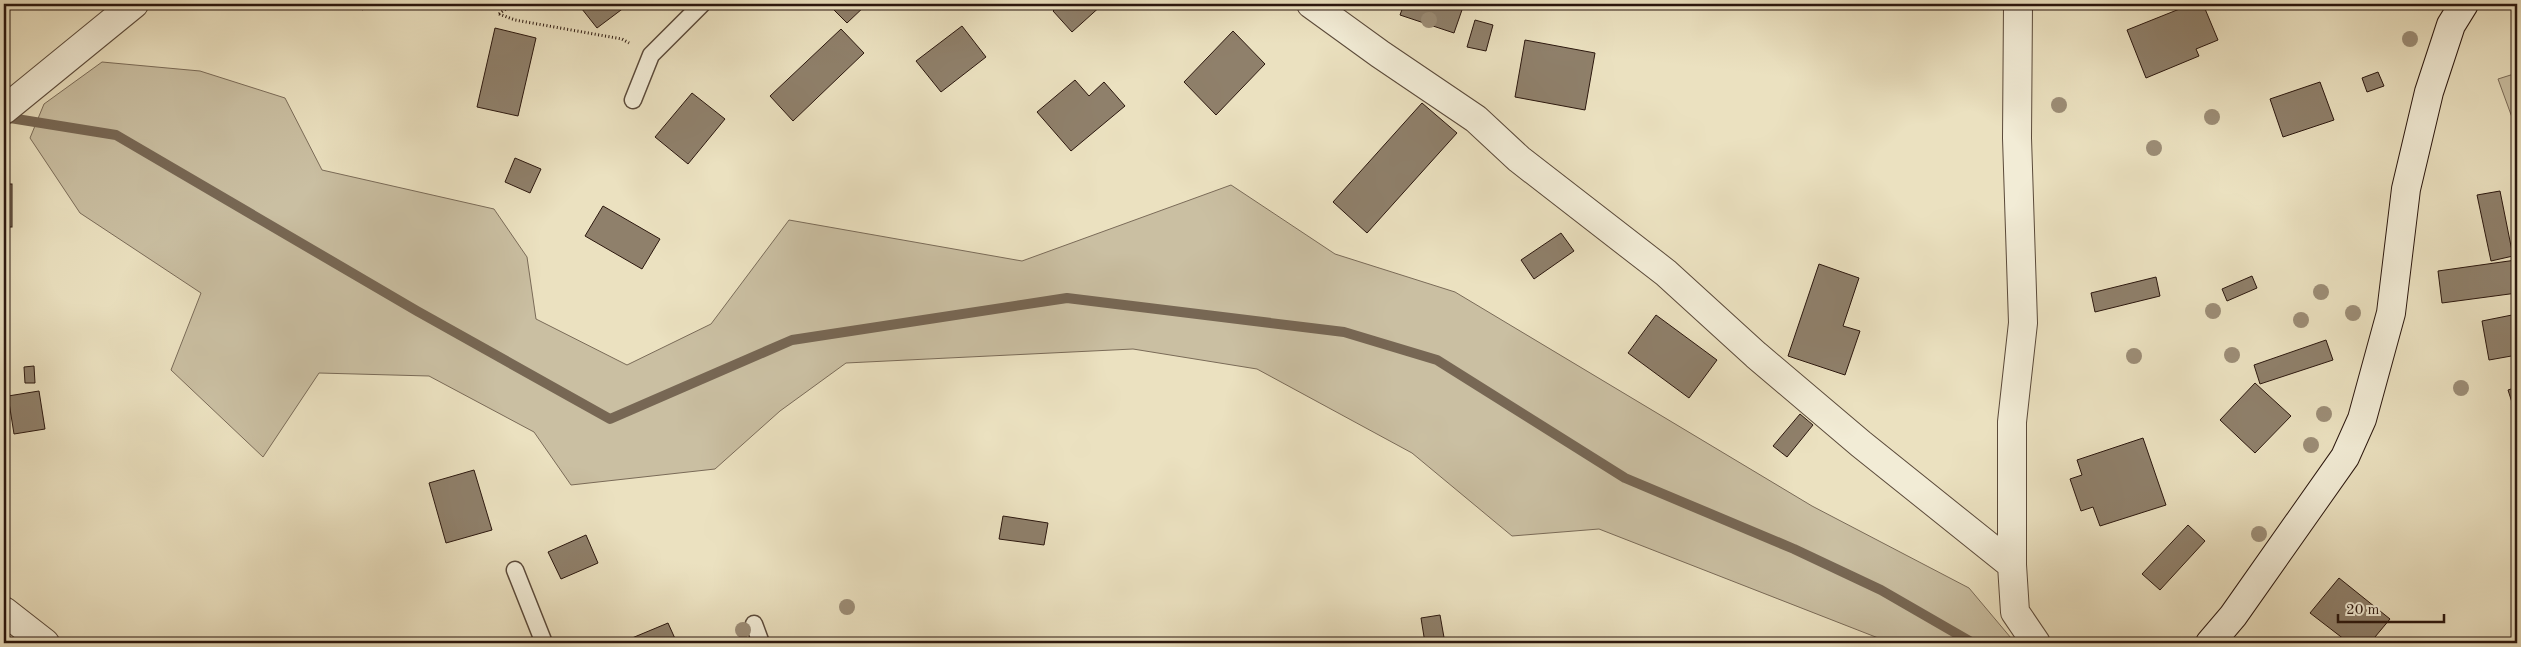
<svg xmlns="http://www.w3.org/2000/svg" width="2521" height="647" font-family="'Old Standard TT',serif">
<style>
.green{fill:#cabfa2;stroke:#7a6b58}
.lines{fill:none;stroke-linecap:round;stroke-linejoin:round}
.stream{stroke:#776754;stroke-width:10}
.building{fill:#8f806b;stroke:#2b170e}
.lane-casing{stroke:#5b4a3a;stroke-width:19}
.street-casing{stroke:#5b4a3a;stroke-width:30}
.secondary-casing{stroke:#2b170e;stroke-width:30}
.path{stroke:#2b170e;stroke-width:3;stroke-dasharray:1 2.5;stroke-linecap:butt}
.lane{stroke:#f2ecd6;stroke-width:16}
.street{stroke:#f2ecd6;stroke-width:28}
.secondary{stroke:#f2ecd6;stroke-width:28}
.tree{fill:#9c8d76}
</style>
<rect width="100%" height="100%" fill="#ebe1c0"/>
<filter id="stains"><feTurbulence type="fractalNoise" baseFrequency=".004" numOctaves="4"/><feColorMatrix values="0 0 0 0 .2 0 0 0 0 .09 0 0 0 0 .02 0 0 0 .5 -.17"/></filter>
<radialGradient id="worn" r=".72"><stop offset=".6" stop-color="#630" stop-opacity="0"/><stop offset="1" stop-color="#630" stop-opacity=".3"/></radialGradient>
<g class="green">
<path d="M102 62 200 71 285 98 322 170 494 209 527 257 536 319 627 365 711 324 789 220 1022 261 1231 185 1335 254 1455 292 1812 506 1969 588 2011 638 2009 643H1891L1599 529 1512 536 1412 453 1257 369 1133 349 846 363 780 411 715 469 571 485 534 432 429 376 319 373 263 457 171 370 201 293 80 213 30 138 44 104Z"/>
<path d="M2517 73V131L2498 79Z"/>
</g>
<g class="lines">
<path class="stream" d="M4 117 116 135 417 311 610 419 792 340 1067 298 1344 332 1437 360 1625 478 1794 549 1881 590 1973 643"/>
</g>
<g class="building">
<path d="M352 4H367L363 10Z"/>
<path d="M578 4H629L597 28Z"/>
<path d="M828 4H867L847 23Z"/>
<path d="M1060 4H1103L1072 32 1053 11Z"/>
<path d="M1404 4H1464L1454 33 1400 15Z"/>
<path d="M2192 4H2203L2218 40 2196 49 2199 56 2146 78 2127 30Z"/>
<path d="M1475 20 1493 25 1486 51 1467 47Z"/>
<path d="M962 26 986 57 941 92 916 61Z"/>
<path d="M495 28 536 38 518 116 477 107Z"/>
<path d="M841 29 864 53 793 121 770 96Z"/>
<path d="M1233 31 1265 64 1216 115 1184 82Z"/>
<path d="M1525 40 1595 53 1585 110 1515 97Z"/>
<path d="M2378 72 2384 86 2367 92 2362 78Z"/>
<path d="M1075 80 1089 96 1104 82 1125 106 1071 151 1037 112Z"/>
<path d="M2320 82 2334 120 2283 137 2270 99Z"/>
<path d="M692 93 725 119 688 164 655 137Z"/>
<path d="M1422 103 1457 133 1367 233 1333 202Z"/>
<path d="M515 158 541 169 530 193 505 182Z"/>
<rect x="4" y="184" width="8" height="43"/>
<path d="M2500 191 2513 256 2491 261 2477 195Z"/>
<path d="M603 206 660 239 642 269 585 236Z"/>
<path d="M1561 233 1574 251 1534 279 1521 260Z"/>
<path d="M2516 260 2517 293 2442 303 2438 271Z"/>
<path d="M1819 264 1859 278 1843 326 1860 331 1845 375 1788 356Z"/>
<path d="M2252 276 2257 288 2227 301 2222 289Z"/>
<path d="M2156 277 2160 296 2095 312 2091 293Z"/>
<path d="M2517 314V355L2489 360 2482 321Z"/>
<path d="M1656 315 1717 360 1689 398 1628 353Z"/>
<path d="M2326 340 2333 360 2260 384 2254 365Z"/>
<path d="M34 366 35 383H25L24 367Z"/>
<path d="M2255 383 2291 416 2255 453 2220 420Z"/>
<path d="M2517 387V418L2508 390Z"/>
<path d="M39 391 45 429 14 434 8 396Z"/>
<path d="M1800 414 1813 425 1787 457 1773 446Z"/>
<path d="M2143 438 2166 505 2100 526 2093 507 2081 511 2070 479 2082 475 2077 460Z"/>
<path d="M474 470 492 530 446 543 429 483Z"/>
<path d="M1003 516 1048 523 1044 545 999 539Z"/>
<path d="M2188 525 2205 541 2160 590 2142 574Z"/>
<path d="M586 535 598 563 561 579 548 552Z"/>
<path d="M2339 578 2390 619 2370 643H2349L2310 613Z"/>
<path d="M1440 615 1445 643H1425L1421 618Z"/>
<path d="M668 623 677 643H620Z"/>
<path d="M1138 639V643H1098Z"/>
</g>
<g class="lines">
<g class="lane-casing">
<g id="lane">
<path d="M633 100 651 55 702 4"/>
<path d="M515 570 544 643"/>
<path d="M754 624 761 643"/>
</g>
</g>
<g class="street-casing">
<g id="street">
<path d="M1311 4 1380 54 1476 119 1519 159 1666 273 1756 355 1861 444 2012 565 2015 612 2036 643"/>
<path d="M4 110 134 4"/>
<path d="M2012 565V422L2023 323 2017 138 2018 4"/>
<path d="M4 611 45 643"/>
</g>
</g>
<g class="secondary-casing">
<path id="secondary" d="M2210 643 2233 616 2345 457 2362 419 2391 313 2406 189 2429 92 2451 25 2464 4"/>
</g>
<g class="path">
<path d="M499 14 515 20 622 39 629 43"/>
<path d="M499 14 512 4"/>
</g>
<use href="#lane" class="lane"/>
<use href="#street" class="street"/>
<use href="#secondary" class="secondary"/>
</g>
<g class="tree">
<circle cx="1429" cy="20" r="8"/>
<circle cx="2410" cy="39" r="8"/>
<circle cx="2059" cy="105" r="8"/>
<circle cx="2212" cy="117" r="8"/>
<circle cx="2154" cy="148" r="8"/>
<circle cx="2321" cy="292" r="8"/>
<circle cx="2213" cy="311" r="8"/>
<circle cx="2353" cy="313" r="8"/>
<circle cx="2301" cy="320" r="8"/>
<circle cx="2232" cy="355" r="8"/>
<circle cx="2134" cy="356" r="8"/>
<circle cx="2461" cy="388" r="8"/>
<circle cx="2324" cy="414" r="8"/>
<circle cx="2311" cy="445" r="8"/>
<circle cx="2259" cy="534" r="8"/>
<circle cx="847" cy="607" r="8"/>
<circle cx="743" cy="630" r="8"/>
</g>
<rect width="2521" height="647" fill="none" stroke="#ebe1c0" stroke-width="20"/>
<rect x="5" y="5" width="2511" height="637" fill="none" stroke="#2b170e" stroke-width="2.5"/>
<rect x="10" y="10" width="2501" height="627" fill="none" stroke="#2b170e"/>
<path d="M2338 614v8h106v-8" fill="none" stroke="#2b170e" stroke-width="2.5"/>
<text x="2346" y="614" font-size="15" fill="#2b170e" stroke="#f2ecd6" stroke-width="4" paint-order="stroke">20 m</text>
<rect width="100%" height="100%" filter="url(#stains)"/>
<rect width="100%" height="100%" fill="url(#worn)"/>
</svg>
